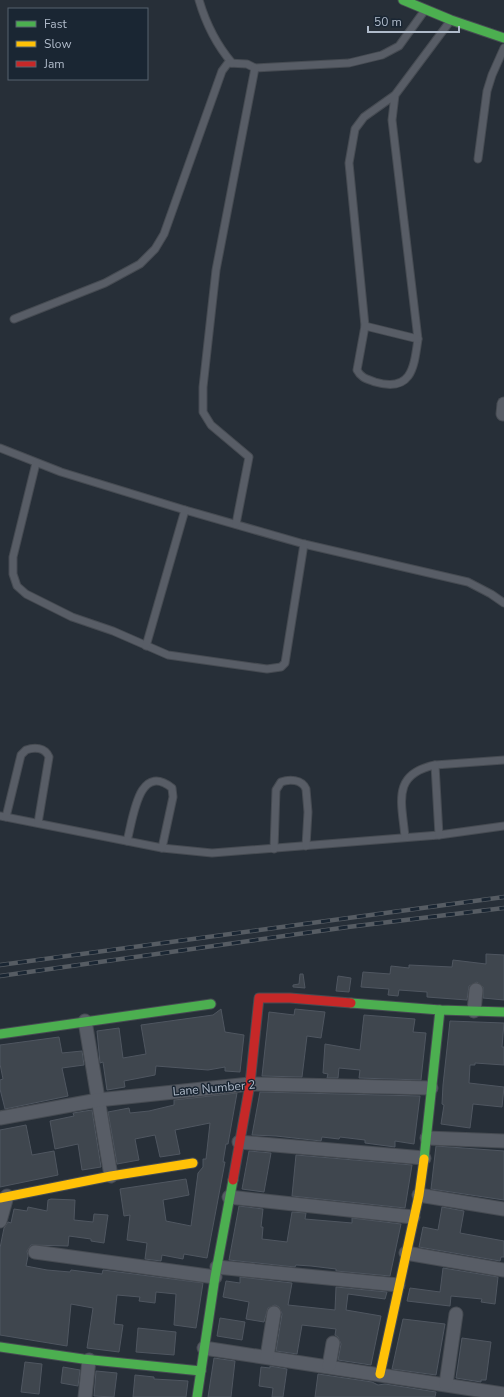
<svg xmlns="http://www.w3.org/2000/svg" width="504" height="1397" font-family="'Nunito Sans',sans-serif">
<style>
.building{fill:#3f464e;stroke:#4f5660}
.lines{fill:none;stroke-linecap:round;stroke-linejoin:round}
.lane-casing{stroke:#464b52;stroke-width:9}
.street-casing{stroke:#464b52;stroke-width:15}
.fast-casing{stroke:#464b52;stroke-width:11}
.slow-casing{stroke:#464b52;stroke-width:11}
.jam-casing{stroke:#464b52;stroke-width:11}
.lane{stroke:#585d66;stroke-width:7}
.street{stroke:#585d66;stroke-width:13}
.fast{stroke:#4caf50;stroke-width:9}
.slow{stroke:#ffc107;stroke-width:9}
.jam{stroke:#c62828;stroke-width:9}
.rail-casing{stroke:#565c63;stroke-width:4.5}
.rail{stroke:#1a2633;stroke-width:3;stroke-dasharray:9;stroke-linecap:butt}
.labels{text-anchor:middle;stroke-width:3;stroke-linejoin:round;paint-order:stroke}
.street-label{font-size:12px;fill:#b0bbca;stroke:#1a2633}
</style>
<rect width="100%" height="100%" fill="#272f38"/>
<g class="building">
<path d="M486 954 504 955V1000L483 998V987L477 982 469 986 467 1000 427 997V992L399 990 398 996 388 995 389 989 361 987 363 972 390 974 391 966 409 968V965L452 967 453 960 486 964Z"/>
<path d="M300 974H303L305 988 293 987V985L299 984Z"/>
<path d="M338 976 351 978 349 992 336 991Z"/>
<path d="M221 1009 225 1032 244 1035 240 1072 225 1071V1067L208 1070 156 1066 155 1075 124 1081 125 1087 107 1090 103 1062 100 1063 97 1031 119 1028 123 1058 146 1054 141 1025 213 1015Z"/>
<path d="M295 1009 325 1012 321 1038 307 1036 302 1077 262 1076 269 1012 294 1015Z"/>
<path d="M364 1015 415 1019 413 1032 426 1033 421 1080 359 1078 360 1070 339 1068 338 1078H327L328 1074 323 1073 325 1044 360 1050Z"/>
<path d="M450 1021 504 1023 502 1047H504V1065L475 1063V1065H470L469 1083 504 1087 502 1107 473 1104 470 1128 441 1124 444 1105 442 1104 443 1085Z"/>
<path d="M59 1037 62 1053 82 1051 84 1065 62 1068 68 1096 5 1109 0 1089V1080L3 1079 0 1064V1045Z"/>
<path d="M260 1092 420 1096 414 1144 395 1141V1147L365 1143V1140L340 1137 339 1139 322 1137 321 1141 276 1136 252 1135Z"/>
<path d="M237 1093 228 1144H226L223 1162H225L207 1258 184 1254 183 1259 162 1255 161 1261 145 1259 147 1243 127 1240 130 1215 124 1216 120 1189 186 1179 189 1195 163 1200 166 1221 191 1226 198 1173 203 1167V1159H206L210 1123 175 1130 180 1154 160 1157 155 1135 135 1139 139 1160 117 1164 108 1112 129 1108 130 1113 149 1111 174 1105V1100Z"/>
<path d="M92 1110 101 1167 82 1170 78 1144 55 1149 50 1121 74 1116 73 1113Z"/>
<path d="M26 1125 32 1155 54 1151 58 1175 0 1187V1130Z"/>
<path d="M436 1146 504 1151V1200L431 1189Z"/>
<path d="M249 1151 271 1153 264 1192 242 1189Z"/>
<path d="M296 1155 412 1165 405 1208 292 1196Z"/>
<path d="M51 1199 75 1200 74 1220 93 1222 94 1214 108 1215 104 1243 91 1241V1239L69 1236 68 1246 31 1245 27 1251 28 1256 26 1266 47 1270 70 1272 71 1270 102 1274 103 1270 203 1283 196 1328 174 1325 176 1294 156 1292 155 1303 139 1301 140 1297 117 1295 114 1324 123 1325 119 1352 87 1348 93 1308 71 1304 67 1346 0 1335V1248L4 1228 8 1222 11 1223 14 1209 27 1211 28 1207 47 1211 48 1200Z"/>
<path d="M239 1206 263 1209 261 1227H263L262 1239 287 1242 292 1212 306 1213 305 1219 352 1223V1218L401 1224 390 1276 336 1271V1269L311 1266 296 1265 295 1267 229 1260Z"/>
<path d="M442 1207 464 1211 460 1233 504 1241V1257H501L500 1261 419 1247 423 1227 438 1230Z"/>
<path d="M443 1268 498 1277 495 1304 481 1302 482 1299 451 1296 450 1306 407 1301 410 1288 440 1292Z"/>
<path d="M240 1277 292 1283 288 1305 335 1310 336 1287 387 1292 385 1299 348 1294 346 1310 381 1316 371 1365 338 1360 341 1344 338 1337 335 1335 336 1329 302 1325 297 1354 276 1351 282 1314 279 1307 275 1305 268 1308 264 1322 246 1319 249 1302 223 1297 226 1281 240 1283Z"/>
<path d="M220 1318 245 1322 242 1340 217 1336Z"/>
<path d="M403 1319 445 1324 436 1375 392 1369Z"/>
<path d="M138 1328 176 1332 174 1355 136 1352Z"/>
<path d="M462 1338 491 1342 486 1380H481V1382L456 1378Z"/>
<path d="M214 1358 235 1361 231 1397H208Z"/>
<path d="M25 1362 42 1364 39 1394 21 1392Z"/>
<path d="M270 1366 287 1369 283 1397H272L273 1388 259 1386 261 1367 270 1368Z"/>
<path d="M63 1367 80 1370 78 1386 61 1383Z"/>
<path d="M96 1371 117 1373 114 1397 94 1396Z"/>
<path d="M318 1374 372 1382 378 1385 385 1384 436 1392 435 1397H315Z"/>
<path d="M135 1375 154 1377V1379L188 1381 186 1397H133Z"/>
</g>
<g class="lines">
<g class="lane-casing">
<g id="lane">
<path d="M199 0C206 24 215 43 232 63"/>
<path d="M395 95 392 120 418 339C414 367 412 393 375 382 367 379 361 378 357 370L365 326 349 163 355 129 364 117 395 95 451 20"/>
<path d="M478 159 487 91 492 75 504 48"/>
<path d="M14 319 105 283 140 264 155 249 164 234 222 71 228 63 247 64 255 68 273 67 349 63 382 55 399 46 425 10"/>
<path d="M365 326 418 339"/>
<path d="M0 448 61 472 185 510 304 544 468 582 491 594 504 603"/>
<path d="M36 463 13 557V574L17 586 26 594 72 617 113 631 168 655 267 669 281 667 285 663 304 544"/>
<path d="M236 524 249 457 211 425 203 412V387L216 270 255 68"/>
<path d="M146 646 185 510"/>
<path d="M435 765 504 760"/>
<path d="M0 816 162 848 212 853 439 835 504 826"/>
<path d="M6 817 21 755 26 750C34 747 45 747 49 757L38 823"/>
<path d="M405 837C402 803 391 774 435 765L439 835"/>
<path d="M127 841C133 820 138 761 172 788L173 797 162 848"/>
<path d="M274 849 276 790 281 782C289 779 302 779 306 789L308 812 306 846"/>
</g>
</g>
<g class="street-casing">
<g id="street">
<path d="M503 414 504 404"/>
<path d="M474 1011 476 990"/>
<path d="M85 1021 111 1176"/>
<path d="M0 1118 98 1100 250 1084 431 1088"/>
<path d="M427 1138 504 1141"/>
<path d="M239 1142 424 1158"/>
<path d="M419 1195 504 1209"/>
<path d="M229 1197 413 1217"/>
<path d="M0 1221 7 1196"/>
<path d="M35 1252 215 1277"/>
<path d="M406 1253 504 1270"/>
<path d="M217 1267 398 1285"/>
<path d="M204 1348 504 1394"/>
<path d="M267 1357 274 1313"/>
<path d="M329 1366 333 1343"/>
<path d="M446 1384 456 1314"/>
<path d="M85 1397 89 1360"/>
</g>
</g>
<g class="fast-casing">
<g id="fast">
<path d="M403 0 451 20 504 38"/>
<path d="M351 1003 440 1010 504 1012"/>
<path d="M0 1034 211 1004"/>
<path d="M424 1159 440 1010"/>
<path d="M0 1347 83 1359 201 1371"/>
<path d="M197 1397 215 1277 233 1180"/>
</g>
</g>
<g class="slow-casing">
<g id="slow">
<path d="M0 1198 111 1176 193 1163"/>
<path d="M380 1374 419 1195 424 1159"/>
</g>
</g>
<g class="jam-casing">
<path id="jam" d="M233 1180 250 1084 259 998H290L351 1003"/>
</g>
<use href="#lane" class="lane"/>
<use href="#street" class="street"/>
<use href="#fast" class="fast"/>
<use href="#slow" class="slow"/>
<use href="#jam" class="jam"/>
<g class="rail-casing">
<g id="rail">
<path d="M0 965 504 897"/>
<path d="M0 976 348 927 504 908"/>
</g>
</g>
<use href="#rail" class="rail"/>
</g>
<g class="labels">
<g class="street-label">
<text transform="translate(214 1088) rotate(-5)" y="4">Lane Number 2</text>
</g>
</g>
<rect x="8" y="8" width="140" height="72" fill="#1a2633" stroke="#56626f"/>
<rect x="16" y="21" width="20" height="6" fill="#4caf50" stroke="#56626f"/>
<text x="44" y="28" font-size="12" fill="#b0bbca">Fast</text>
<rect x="16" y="41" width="20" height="6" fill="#ffc107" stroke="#56626f"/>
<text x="44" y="48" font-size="12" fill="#b0bbca">Slow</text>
<rect x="16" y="61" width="20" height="6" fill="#c62828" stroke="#56626f"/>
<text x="44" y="68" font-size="12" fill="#b0bbca">Jam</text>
<path d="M368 26v6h91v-6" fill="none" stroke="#b0bbca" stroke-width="2"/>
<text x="374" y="26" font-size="12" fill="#b0bbca" stroke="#1a2633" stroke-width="3" paint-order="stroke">50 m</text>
</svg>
